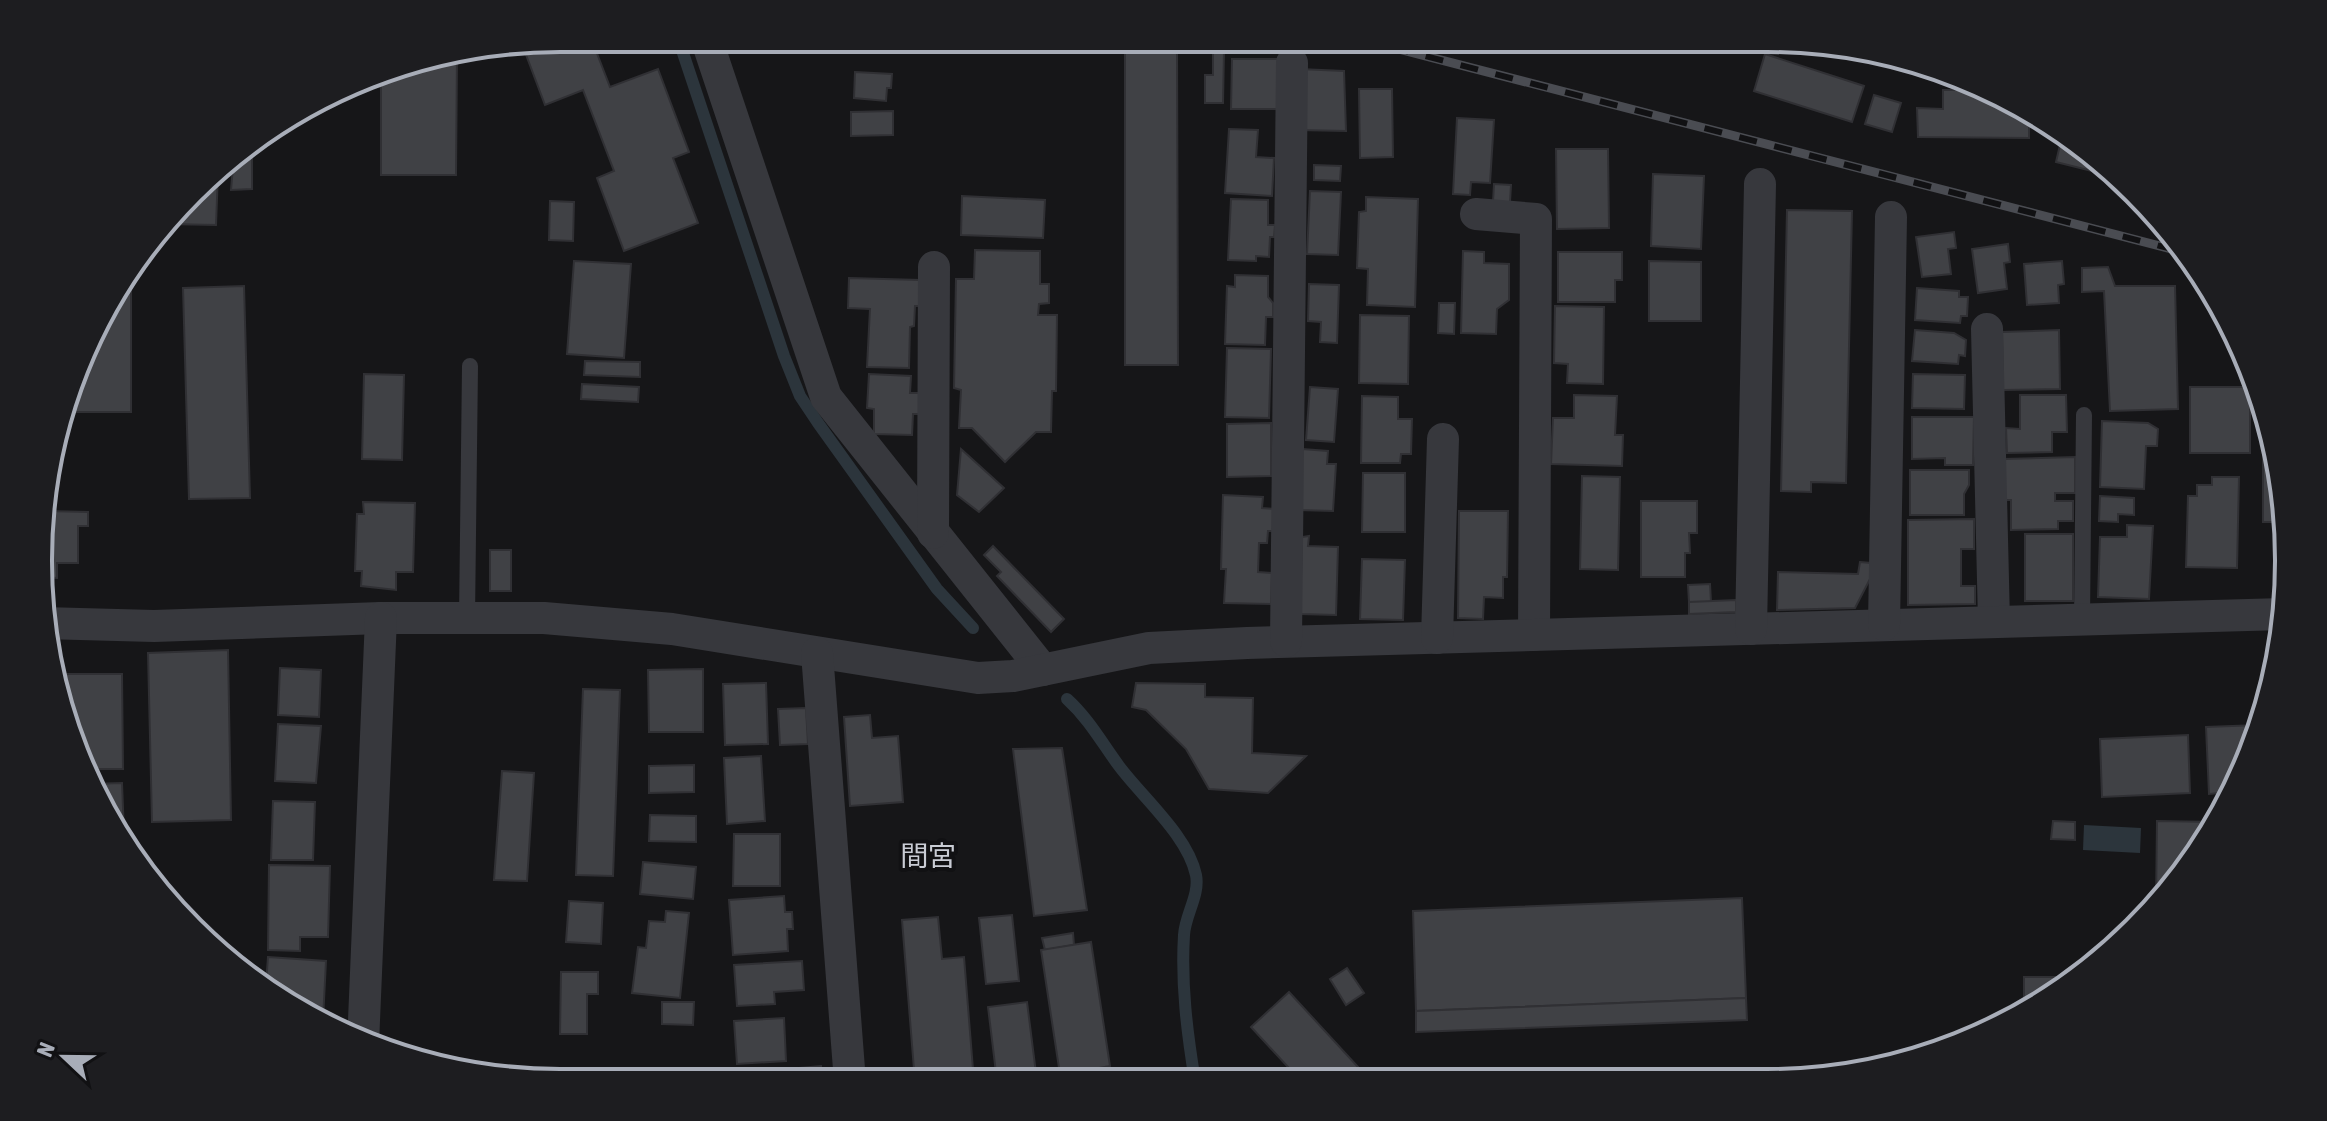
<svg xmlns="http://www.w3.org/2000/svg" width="2327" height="1121" font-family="'Asap Condensed','Noto Sans JP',sans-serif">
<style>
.water{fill:#2c353c}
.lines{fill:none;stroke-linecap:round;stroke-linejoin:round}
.stream{stroke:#2c353c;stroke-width:12}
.building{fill:#404145;stroke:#303034;stroke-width:2}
.lane{stroke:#37383d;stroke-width:16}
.street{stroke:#37383d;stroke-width:32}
.rail-casing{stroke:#4a4c52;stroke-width:9}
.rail{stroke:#111113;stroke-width:6;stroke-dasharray:18;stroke-linecap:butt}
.labels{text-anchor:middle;stroke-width:8;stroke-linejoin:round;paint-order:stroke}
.quarter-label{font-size:28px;fill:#c9ccd4;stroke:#111113}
.rim{fill:none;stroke:#a8adb8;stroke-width:4}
</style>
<rect width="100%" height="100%" fill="#161618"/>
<path class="water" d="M2084 825 2141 828 2140 853 2083 850Z"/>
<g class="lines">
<g class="stream">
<path d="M678 38 784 356 800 396 818 423 937 589 973 628"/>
<path d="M1067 699C1089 719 1102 743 1119 766 1143 798 1188 836 1196 875 1200 895 1185 915 1184 935 1181 984 1187 1032 1195 1081"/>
</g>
</g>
<g class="building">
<path d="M560 38H591L610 87 658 69 689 152 673 158 698 223 624 251 597 178 614 171 583 90 545 105 522 44Z"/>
<path d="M1551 38H1583V52L1549 44Z"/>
<path d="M1616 38H1657V44L1616 43Z"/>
<rect x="1680" y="38" width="35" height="7"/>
<path d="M1177 46 1178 365H1125V47Z"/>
<path d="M1224 50 1223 103H1205V75H1213V51Z"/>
<path d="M1765 54 1864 86 1852 122 1754 91Z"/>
<path d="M457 55 456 175H381V72L392 66Z"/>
<path d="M1232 59H1278L1277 109H1231Z"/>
<path d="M1299 69 1344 71 1346 131 1298 130Z"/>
<path d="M855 72 892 74 891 88H887L886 101 854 98Z"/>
<path d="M1359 89H1392L1393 157 1360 158Z"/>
<path d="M1943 90H1990L2029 111V138L1918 137 1917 108 1943 109Z"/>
<path d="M1874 95 1901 103 1892 132 1865 124Z"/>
<path d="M893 111V135L851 136V112Z"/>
<path d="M1457 118 1494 120 1490 183 1471 182 1470 195 1453 194Z"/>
<path d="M1229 129 1258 130 1256 157 1274 158 1272 196 1225 193Z"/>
<path d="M2063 132 2120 178 2056 162Z"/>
<path d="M252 141V189L231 190 234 155 242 146Z"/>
<path d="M1556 149H1608L1609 228 1557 229Z"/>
<path d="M1314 165 1341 166 1340 181 1314 180Z"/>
<path d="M218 173 216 225 169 224Z"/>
<path d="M1653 174 1704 176 1701 249 1651 246Z"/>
<path d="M1494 184 1511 185 1510 202H1493Z"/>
<path d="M1310 191 1341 192 1338 255 1307 254Z"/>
<path d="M962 196 1045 200 1043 238 961 235Z"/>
<path d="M1366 197 1418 199 1415 307 1367 305 1368 269 1357 268 1359 212 1366 211Z"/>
<path d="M1231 199 1268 200V225H1275L1274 237H1270L1269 257 1256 256V261L1228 260Z"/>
<path d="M550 201 574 202 573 241 549 240Z"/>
<path d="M1787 210 1852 211 1846 483 1811 482V492L1781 491Z"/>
<path d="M1954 232 1956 248 1948 249 1951 274 1922 277 1916 237Z"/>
<path d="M2008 244 2010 262 2004 263 2007 289 1978 293 1972 249Z"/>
<path d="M975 250 1040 251V284H1049V303L1039 304 1038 315H1057L1056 391H1052L1051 432H1036L1005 462 972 428H959L961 390 954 388 956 279H974Z"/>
<path d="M1463 251 1484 252V263L1509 264V300L1497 309 1496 334 1461 333Z"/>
<path d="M1558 252H1622V280H1615V302H1558Z"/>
<path d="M574 261 631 264 624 358 567 354Z"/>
<path d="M1649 261 1701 262V321H1649Z"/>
<path d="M2062 261 2064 284 2058 285 2059 303 2027 305 2024 264Z"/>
<path d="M131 265V412H67L126 271Z"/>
<path d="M2108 267 2115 286H2175L2178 409 2110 411 2104 291 2082 292V268Z"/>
<path d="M1235 275 1268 276V297L1273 303V317H1266L1265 345 1225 344 1227 286 1235 287Z"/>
<path d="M849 278 920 280V306H915L914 326 910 327 909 368 867 367 870 309 848 308Z"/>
<path d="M1309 284 1339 285 1337 343 1320 342 1321 322 1308 321Z"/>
<path d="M244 286 250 498 189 499 183 288Z"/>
<path d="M1917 288 1959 291V297H1968L1967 316H1961L1960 323 1915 320Z"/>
<path d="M1439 303H1455L1454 334 1438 333Z"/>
<path d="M1555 306 1604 307 1603 384 1567 383 1568 364 1554 363Z"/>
<path d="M1360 315 1409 316 1408 384 1359 383Z"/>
<path d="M1915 330 1954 333 1966 340 1965 356 1959 355 1958 364 1912 361Z"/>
<path d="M2059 330 2060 389 2003 390 2002 332Z"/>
<path d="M1227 348 1271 349 1269 418 1225 417Z"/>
<path d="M585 361 640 362V377L584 375Z"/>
<path d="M364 374 404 375 402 460 362 459Z"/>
<path d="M869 374 911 376 910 393H920L919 414H913L912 435 874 434V409L867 408Z"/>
<path d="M1913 374 1965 375 1964 409 1912 408Z"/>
<path d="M582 384 639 387 638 402 581 399Z"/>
<path d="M1310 387 1338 389 1334 442 1306 440Z"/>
<rect x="2190" y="387" width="60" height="66"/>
<path d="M1574 395 1617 396 1615 435H1623L1622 466 1551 464 1553 418H1574Z"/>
<path d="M2020 395H2066L2067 432H2052V452L2007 453 2006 428 2020 429Z"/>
<path d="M1362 396 1398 397V419H1412L1411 454H1401L1400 463H1361Z"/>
<path d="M1912 417H1974L1973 465H1945V458L1912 459Z"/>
<path d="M2102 421 2148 423 2158 429 2157 446H2146L2144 489 2100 487Z"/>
<path d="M1271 423V476L1227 477V424Z"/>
<path d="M961 449 1004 488 979 512 957 495Z"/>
<path d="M1302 449 1328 451 1327 464H1336L1333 511 1298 510Z"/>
<path d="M2263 454H2278L2285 522H2263Z"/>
<path d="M2075 457V493H2055V501H2073V521H2058V529L2011 530V500H2004L2003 459Z"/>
<path d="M1910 470H1969V485L1964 494V515H1910Z"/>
<path d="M1363 473H1405V532H1362Z"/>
<path d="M1582 476 1620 477 1618 570 1580 569Z"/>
<path d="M2212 477H2239L2237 568 2186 567 2188 496H2197V485H2212Z"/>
<path d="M1223 495 1263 497 1262 508 1276 509 1275 531H1268L1267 543H1259L1258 572 1272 573 1271 604 1224 603 1226 569H1221Z"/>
<path d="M2100 496 2134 498V515L2118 514V522L2099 521Z"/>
<path d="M1641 501H1697V533H1689L1690 553H1685V577H1641Z"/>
<path d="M363 502 415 503 413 572H396V590L361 586 362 571H355L357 514H364Z"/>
<path d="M46 511 88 512V526H78V563H57V578L44 577Z"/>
<path d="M1459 511H1508L1507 577H1503V598L1484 597 1483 619 1458 618Z"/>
<path d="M1974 519V549H1961V586H1975V604L1908 605V520Z"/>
<path d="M2127 525 2153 526 2149 599 2098 597 2100 537H2127Z"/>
<rect x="2025" y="534" width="48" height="67"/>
<path d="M1309 536 1308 546 1338 547 1336 615 1300 614 1302 537Z"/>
<path d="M993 546 1064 619 1051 632 997 576 1001 572 984 555Z"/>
<rect x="490" y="550" width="21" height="41"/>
<path d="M1362 559 1405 560 1403 620 1360 619Z"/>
<path d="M1860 562 1871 563 1870 579 1855 608 1777 610 1778 572 1858 574Z"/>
<path d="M1710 584 1711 602H1689L1688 585Z"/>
<path d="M1736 600V612L1689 614V602Z"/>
<path d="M228 650 231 820 152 822 148 653Z"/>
<path d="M280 668 321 670 319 717 278 715Z"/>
<path d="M703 669V732H649L648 670Z"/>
<path d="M56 674H122L123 769H85Z"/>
<path d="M766 683 768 744 725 745 723 684Z"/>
<path d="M1136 683 1205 684V697L1253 698 1252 753 1306 756 1268 793 1209 789 1186 749 1146 710 1132 707Z"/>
<path d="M583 689 620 690 613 876 576 875Z"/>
<path d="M806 708 808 744 780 745 778 709Z"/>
<path d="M870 715 872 738 898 736 903 802 850 806 844 717Z"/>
<path d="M278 724 321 726 316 783 275 781Z"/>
<path d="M2258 725V731L2249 761 2231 792 2209 794 2206 727Z"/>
<path d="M2188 735 2190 793 2102 797 2100 739Z"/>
<path d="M1062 748 1087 910 1034 916 1013 749Z"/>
<path d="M761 756 765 821 727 824 724 758Z"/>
<path d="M694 765V792L649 793V766Z"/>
<path d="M502 771 534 773 527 881 494 880Z"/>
<path d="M122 783 124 833 92 792 90 784Z"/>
<path d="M273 801 315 802 313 860H271Z"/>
<path d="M650 815 696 816V842L649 841Z"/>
<path d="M2053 821 2075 822V840L2051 839Z"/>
<path d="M2157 821 2214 822 2181 878 2156 904Z"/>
<path d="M734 834H780V886H733Z"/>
<path d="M643 862 696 867 693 899 640 894Z"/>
<path d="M269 865 330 866 328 937H300V951L268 950Z"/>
<path d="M784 896 785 912H792L793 929H787L788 951 733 955 729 900Z"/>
<path d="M1742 898 1746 998 1416 1011 1413 911Z"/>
<path d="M569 901 603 903 601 944 566 942Z"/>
<path d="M666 911 689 913 680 998 632 993 638 947 646 948 649 921 665 922Z"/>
<path d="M1012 915 1019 981 986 984 979 918Z"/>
<path d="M938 917 942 959 964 957 974 1082H915L902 920Z"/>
<path d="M1073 933 1074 945 1045 950 1042 938Z"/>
<path d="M1091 942 1110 1066 1088 1070 1090 1081H1061L1041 950Z"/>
<path d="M268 957 326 961 323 1020 266 984Z"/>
<path d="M802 961 804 990 774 992 775 1004 737 1006 734 965Z"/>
<path d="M1347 968 1364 993 1346 1005 1330 979Z"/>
<path d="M561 972H598V994H587V1034H560Z"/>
<path d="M2024 977H2082L2024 1010Z"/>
<path d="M1289 992 1370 1080H1300L1251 1027Z"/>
<path d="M1746 998 1747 1020 1416 1032V1011Z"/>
<path d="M662 1002H694L693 1025 662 1024Z"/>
<path d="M1027 1002 1037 1081H997L988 1007Z"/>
<path d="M784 1018 786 1061 737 1064 734 1021Z"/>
<path d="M821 1066 822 1082H789L788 1069Z"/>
<rect x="730" y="1076" width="44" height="6"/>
</g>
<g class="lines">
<g class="lane">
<path d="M467 618 470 366"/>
<path d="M2082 620 2084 415"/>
</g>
<g class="street">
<path d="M706 38 826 397 1043 670"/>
<path d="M1476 214 1536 219 1534 635"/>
<path d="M1987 329 1994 622"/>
<path d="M933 533 934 267"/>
<path d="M43 623 154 626 381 618H544L672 629 978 678 1013 676 1149 648 1247 643 2284 614"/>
<path d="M1884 625 1891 217"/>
<path d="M1751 629 1760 184"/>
<path d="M1437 638 1443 439"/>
<path d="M1286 641 1292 63"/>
<path d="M817 653 850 1082"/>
<path d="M363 1044 381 618"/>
</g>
<g class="rail-casing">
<path id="rail" d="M1356 38 2187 253"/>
</g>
<use href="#rail" class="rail"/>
</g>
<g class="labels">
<g class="quarter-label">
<text x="928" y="866">間宮</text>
</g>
</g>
<path d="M0 0H2327V1121H0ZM560 52H1767A508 508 0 0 1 2275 560V561A508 508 0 0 1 1767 1069H560A508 508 0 0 1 52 561V560A508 508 0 0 1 560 52Z" fill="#1d1d20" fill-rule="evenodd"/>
<path class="rim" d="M560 52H1767A508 508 0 0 1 2275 560V561A508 508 0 0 1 1767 1069H560A508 508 0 0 1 52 561V560A508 508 0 0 1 560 52Z"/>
<g transform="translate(64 1057) rotate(292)" stroke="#111113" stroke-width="6" paint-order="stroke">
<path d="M0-6L14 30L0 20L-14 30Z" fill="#a8adb8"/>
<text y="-12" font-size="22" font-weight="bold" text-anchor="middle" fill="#a8adb8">N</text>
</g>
</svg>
